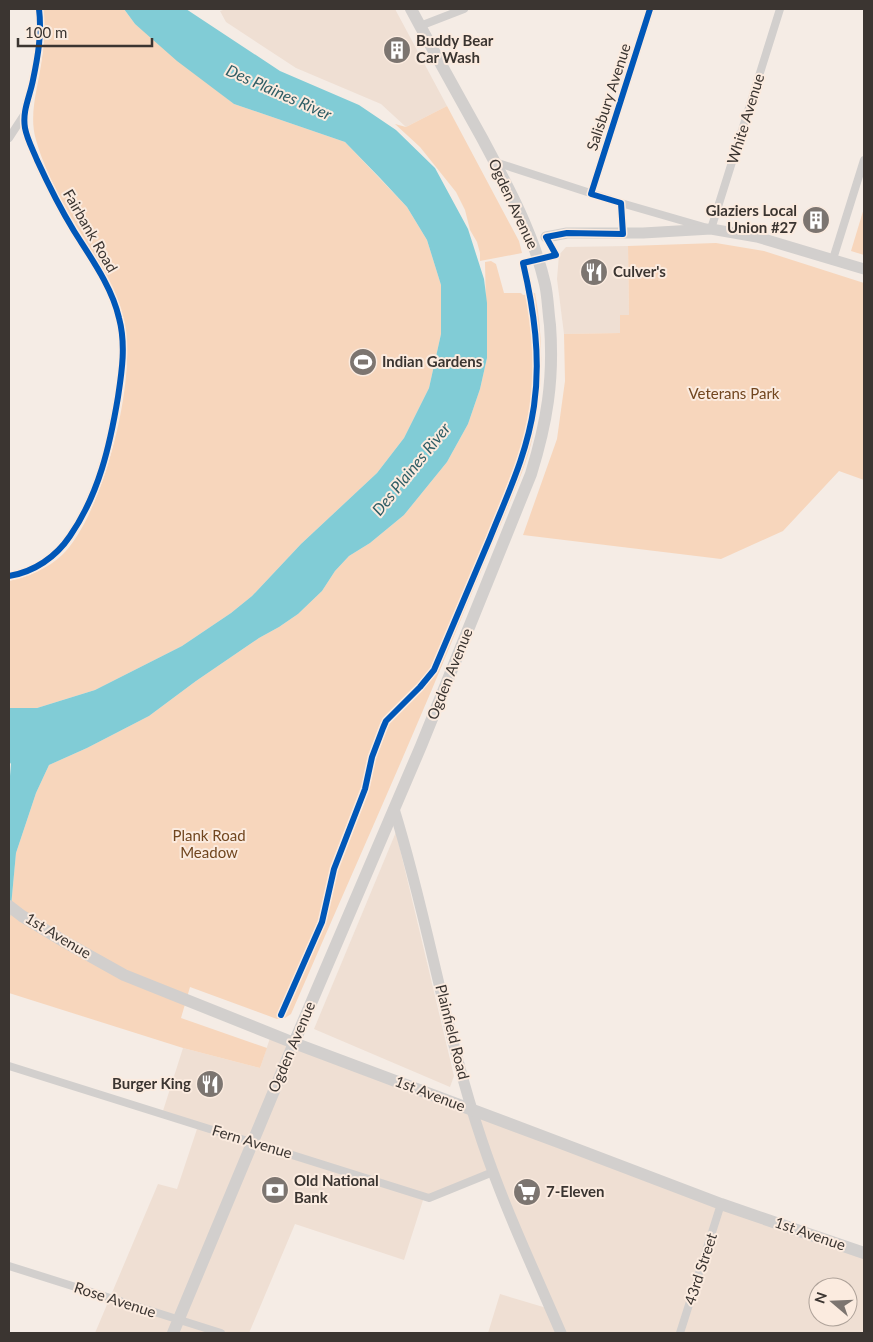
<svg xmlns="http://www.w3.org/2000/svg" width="873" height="1342" font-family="Lato,sans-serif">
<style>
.built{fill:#efdfd3;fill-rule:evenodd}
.green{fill:#f7d6bc}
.water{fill:#81ccd6}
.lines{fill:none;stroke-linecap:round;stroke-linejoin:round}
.street{stroke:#d2cfcd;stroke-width:8}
.secondary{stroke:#d2cfcd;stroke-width:11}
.primary{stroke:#d2cfcd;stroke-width:12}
.cycleway-casing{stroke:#fbebdf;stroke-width:9}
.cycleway{stroke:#0057b8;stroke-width:6}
.labels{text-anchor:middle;stroke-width:4;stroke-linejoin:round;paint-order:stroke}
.poi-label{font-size:15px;font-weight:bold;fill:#3b3531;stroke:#fbebdf;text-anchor:start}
.street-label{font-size:15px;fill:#3b3531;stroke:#fbebdf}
.park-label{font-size:15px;fill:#71461f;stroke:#fbebdf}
.water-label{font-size:16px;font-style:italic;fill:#2e5d65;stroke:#fbebdf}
</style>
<rect width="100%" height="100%" fill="#f5ece5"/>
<g class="built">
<path d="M226 9H395L447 106 406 127 381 104 296 68 226 22 220 11Z"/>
<path d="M628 246 629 315 620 333 564 334 557 279 559 255 566 247Z"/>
<path d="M396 832 454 1076 450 1087 314 1029Z"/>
<path d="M271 1035 864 1256V1333H488L500 1294 550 1309 496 1173 424 1197 404 1260 295 1224 249 1333H95L158 1184 177 1189 198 1126 162 1114 183 1048 260 1068ZM818 1287H848V1317H818Z"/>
</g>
<g class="green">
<path d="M43 9H124L135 24 234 104 345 142 407 207 427 240 441 285V334L429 388 404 438 377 473 301 544 252 596 231 613 182 646 95 690 37 708H9V581C28 577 47 569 62 555 102 517 136 383 125 330 115 282 84 245 62 202 52 183 42 161 36 140 28 114 39 84 42 58 45 41 45 25 43 9Z"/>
<path d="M447 106 519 241 522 253 480 261V253L477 242 470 230 465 210 456 192 420 147 395 124 406 127Z"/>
<path d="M864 208V255L851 251Z"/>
<path d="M716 243 764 251 864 283V480L839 471 783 531 721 559 523 535 557 439 565 381 564 334 620 333V315H629L628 246Z"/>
<path d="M491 261 496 264 504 293H521L523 295 535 293C544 340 543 388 533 435 528 461 516 487 506 512 492 545 478 578 464 612 409 747 349 880 291 1014L285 1018 277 1019 190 987 181 1018 267 1048 260 1068 183 1048 9 993V928L16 853 36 793 49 765 87 748 149 716 196 681 259 638 279 627 298 614 322 591 335 571 349 556 370 543 404 515 447 462 468 424 480 389 487 358 485 262Z"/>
</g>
<path class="water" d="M124 9H186L280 71 359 105 396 130 435 168 468 229 484 279 487 303V358L480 389 468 424 447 462 404 515 370 543 349 556 335 571 322 591 298 614 279 627 259 638 196 681 149 716 87 748 49 765 36 793 16 853 9 928V788L11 764 9 761V708H37L95 690 182 646 231 613 252 596 301 544 377 473 404 438 429 388 441 334V285L427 240 407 207 380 178 345 142 234 104 177 61 135 24Z"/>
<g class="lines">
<g class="street">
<path d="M420 26 464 9"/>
<path d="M9 138 24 115"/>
<path d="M495 162 621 203 711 229 780 9"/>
<path d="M591 194 650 9"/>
<path d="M621 203 623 234"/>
<path d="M833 259 864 160"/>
<path d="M9 576C34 572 56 557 70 536 99 494 110 445 118 397 122 371 126 344 119 318 112 287 91 258 74 231 60 208 48 184 37 160 33 150 27 139 25 128 22 111 30 96 33 80 38 56 42 33 39 9"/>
<path d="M9 1066 429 1198 493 1172"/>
<path d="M9 1266 221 1333"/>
<path d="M680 1333 721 1204"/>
</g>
<g class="secondary">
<path d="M546 237 567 233H643L711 229 757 237 864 269"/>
<path d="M394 809C428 918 445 1032 482 1141 504 1207 534 1270 561 1333"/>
</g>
<g class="primary">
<path d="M9 906 22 916 65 942 124 975 294 1043 558 1142 721 1204 864 1253"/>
<path d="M173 1333 294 1043 421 746 531 474C547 422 554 380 550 325 548 311 548 297 545 284 533 232 507 185 482 138 458 95 434 52 411 9"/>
</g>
<g class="cycleway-casing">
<g id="cycleway">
<path d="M9 576C34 572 56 557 70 536 99 494 110 445 118 397 122 371 126 344 119 318 112 287 91 258 74 231 60 208 48 184 37 160 33 150 27 139 25 128 22 111 30 96 33 80 38 56 42 33 39 9"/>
<path d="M281 1015 322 922 334 869 365 789 372 757 383 728 386 721 420 687 434 670C453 626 471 582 490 538 508 493 527 454 534 406 541 358 534 310 523 263L556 255 546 237 567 233 623 234 621 203 591 194 650 9"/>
</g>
</g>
<use href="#cycleway" class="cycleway"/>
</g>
<defs>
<g id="building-disc" transform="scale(1.4375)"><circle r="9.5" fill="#7c7570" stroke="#fbebdf"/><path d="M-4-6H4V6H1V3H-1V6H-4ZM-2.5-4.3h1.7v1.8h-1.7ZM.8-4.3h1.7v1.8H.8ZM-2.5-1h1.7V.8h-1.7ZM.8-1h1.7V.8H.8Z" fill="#fff"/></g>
<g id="restaurant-disc" transform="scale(1.4375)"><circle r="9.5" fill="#7c7570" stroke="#fbebdf"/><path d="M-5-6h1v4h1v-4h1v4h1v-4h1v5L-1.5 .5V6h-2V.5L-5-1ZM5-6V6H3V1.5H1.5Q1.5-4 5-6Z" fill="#fff"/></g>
<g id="stadium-disc" transform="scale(1.4375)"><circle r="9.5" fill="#7c7570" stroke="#fbebdf"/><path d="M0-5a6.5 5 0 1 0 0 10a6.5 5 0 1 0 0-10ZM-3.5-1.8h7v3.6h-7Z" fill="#fff"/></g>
<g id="bank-disc" transform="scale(1.4375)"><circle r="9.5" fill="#7c7570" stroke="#fbebdf"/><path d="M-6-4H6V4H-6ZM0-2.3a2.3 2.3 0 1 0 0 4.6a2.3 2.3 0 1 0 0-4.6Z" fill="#fff"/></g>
<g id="supermarket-disc" transform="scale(1.4375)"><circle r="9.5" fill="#7c7570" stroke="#fbebdf"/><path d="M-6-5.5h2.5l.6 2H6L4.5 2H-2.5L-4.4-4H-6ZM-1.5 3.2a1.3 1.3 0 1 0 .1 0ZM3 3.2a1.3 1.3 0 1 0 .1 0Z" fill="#fff"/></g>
</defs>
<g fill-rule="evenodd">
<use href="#building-disc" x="397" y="50"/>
<use href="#building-disc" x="816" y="220"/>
<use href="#restaurant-disc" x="594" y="272"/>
<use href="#stadium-disc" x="363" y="362"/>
<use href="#restaurant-disc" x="210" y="1084"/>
<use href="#bank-disc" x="275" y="1190"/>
<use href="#supermarket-disc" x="527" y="1192"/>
</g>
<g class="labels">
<g class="poi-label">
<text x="416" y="46">Buddy Bear<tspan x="416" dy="17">Car Wash</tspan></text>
<text x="797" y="216" text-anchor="end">Glaziers Local<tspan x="797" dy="17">Union #27</tspan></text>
<text x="613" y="277">Culver's</text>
<text x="382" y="367">Indian Gardens</text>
<text x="191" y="1089" text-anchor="end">Burger King</text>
<text x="294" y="1186">Old National<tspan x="294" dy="17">Bank</tspan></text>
<text x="546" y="1197">7-Eleven</text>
</g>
<g class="street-label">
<text transform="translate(609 97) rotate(-72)" y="5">Salisbury Avenue</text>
<text transform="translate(746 119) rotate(-73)" y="5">White Avenue</text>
<text transform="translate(513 204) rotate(65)" y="5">Ogden Avenue</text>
<text transform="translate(90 231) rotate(60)" y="5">Fairbank Road</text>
<text transform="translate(450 674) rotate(-68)" y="5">Ogden Avenue</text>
<text transform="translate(58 936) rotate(31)" y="5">1st Avenue</text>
<text transform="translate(452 1032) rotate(76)" y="5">Plainfield Road</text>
<text transform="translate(292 1047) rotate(-67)" y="5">Ogden Avenue</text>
<text transform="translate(430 1094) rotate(21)" y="5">1st Avenue</text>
<text transform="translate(252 1142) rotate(17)" y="5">Fern Avenue</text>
<text transform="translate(810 1234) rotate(19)" y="5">1st Avenue</text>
<text transform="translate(701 1269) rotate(-72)" y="5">43rd Street</text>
<text transform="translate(115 1300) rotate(18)" y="5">Rose Avenue</text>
</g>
<g class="park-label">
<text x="734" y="399">Veterans Park</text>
<text x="209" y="841">Plank Road<tspan x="209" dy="17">Meadow</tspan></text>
</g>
<g class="water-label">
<text transform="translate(279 92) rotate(24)" y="6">Des Plaines River</text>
<text transform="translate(411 469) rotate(-51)" y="6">Des Plaines River</text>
</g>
</g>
<rect width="873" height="1342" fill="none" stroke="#3b3531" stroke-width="20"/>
<g transform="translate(833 1302) rotate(289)"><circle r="24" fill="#fbebdf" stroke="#aea299"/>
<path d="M0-4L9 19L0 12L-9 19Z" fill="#7c7570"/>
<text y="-8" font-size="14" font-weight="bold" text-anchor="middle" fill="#3b3531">N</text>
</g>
<path d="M18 38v8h134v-8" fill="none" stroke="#3b3531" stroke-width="2.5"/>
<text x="25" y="38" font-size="15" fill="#3b3531" stroke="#fbebdf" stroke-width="4" paint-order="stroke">100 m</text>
</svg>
